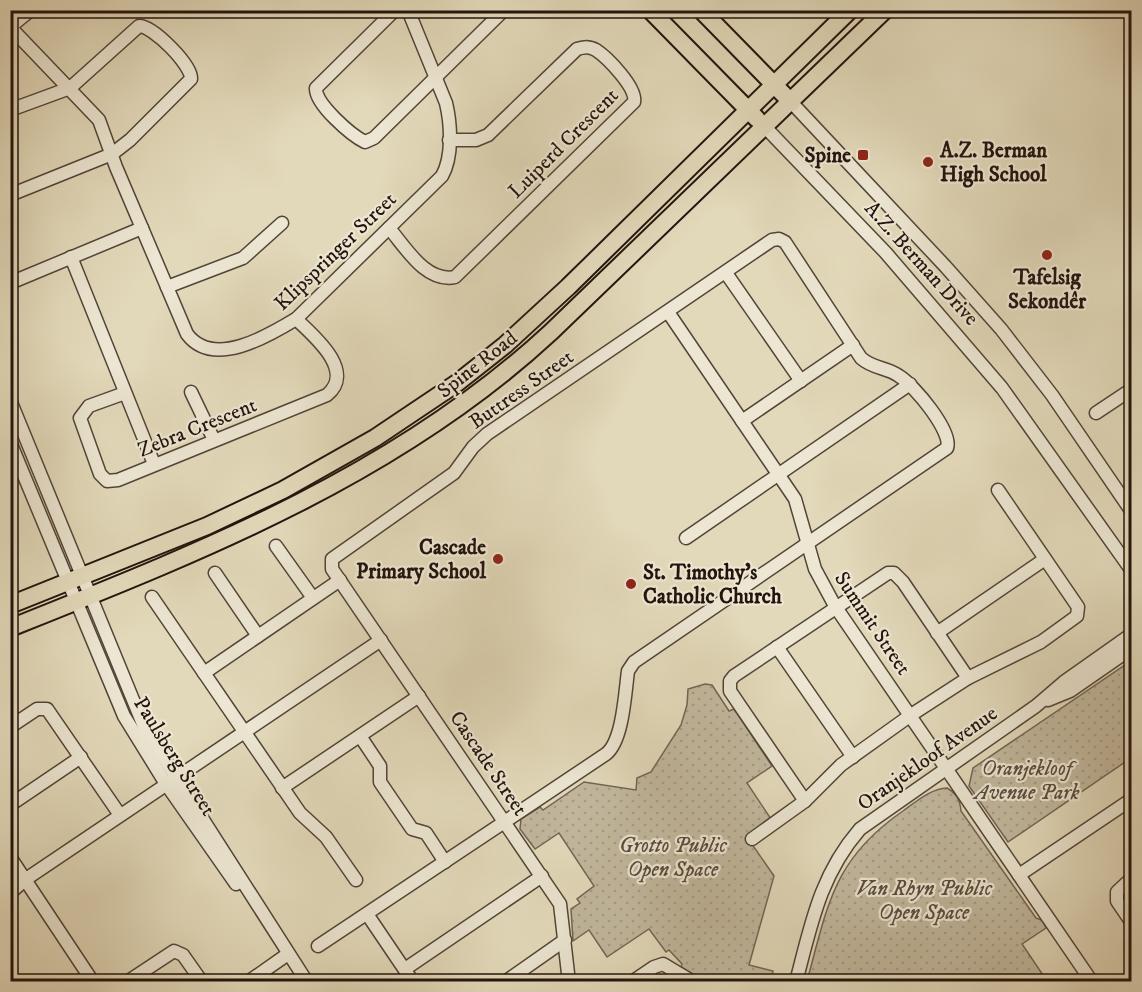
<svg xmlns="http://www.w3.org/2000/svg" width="1142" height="992" font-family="'IM FELL DW Pica',serif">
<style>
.park{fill:url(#park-dots);stroke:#726555;stroke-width:1.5}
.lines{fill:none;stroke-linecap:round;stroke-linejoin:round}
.minor-casing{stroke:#524438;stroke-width:15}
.major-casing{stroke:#22130d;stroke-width:20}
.minor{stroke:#ece6d2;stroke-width:12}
.major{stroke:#e2d9ba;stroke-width:16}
.poi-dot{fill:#8f2418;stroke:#ece6d2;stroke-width:2}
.labels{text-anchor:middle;stroke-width:4.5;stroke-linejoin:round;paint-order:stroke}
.street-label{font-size:21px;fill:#22130d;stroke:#ece6d2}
.poi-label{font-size:21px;font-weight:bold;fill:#22130d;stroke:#ece6d2;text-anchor:start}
.park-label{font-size:21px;font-style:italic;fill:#5a4c3f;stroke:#ece6d2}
</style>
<defs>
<pattern id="park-dots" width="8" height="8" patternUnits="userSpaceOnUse" patternTransform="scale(1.5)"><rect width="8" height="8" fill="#c1b79d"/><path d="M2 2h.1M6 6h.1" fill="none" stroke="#a69c86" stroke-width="1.8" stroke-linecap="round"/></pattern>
</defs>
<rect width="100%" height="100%" fill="#e2d9ba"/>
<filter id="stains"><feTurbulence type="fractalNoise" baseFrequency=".00333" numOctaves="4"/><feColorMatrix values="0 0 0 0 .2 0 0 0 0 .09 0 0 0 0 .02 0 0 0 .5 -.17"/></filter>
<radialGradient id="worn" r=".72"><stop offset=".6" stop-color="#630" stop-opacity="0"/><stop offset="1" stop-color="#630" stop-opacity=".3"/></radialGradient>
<g class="park">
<path d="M1131 661V758L1008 842 969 786 973 768Z"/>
<path d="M705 684 712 685 729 711 734 709 772 766 747 783 771 819 747 837 774 876 749 965 773 971 772 977 782 981H703L681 967 682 964 669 950 666 952 649 929 607 957 589 930 573 941 571 909 580 903 577 899 594 886 559 833 535 849 520 829 521 819 540 807 543 810 584 782 636 790 637 778 651 772 681 725 687 705 688 689Z"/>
<path d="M947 788C957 794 960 800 961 811L1036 918 1042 920 1046 928 1022 944 1047 981H807C828 905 833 859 903 811 917 801 930 789 947 788Z"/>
</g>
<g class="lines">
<g class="minor-casing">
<g id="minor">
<path d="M395 10 316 88C315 104 351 135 365 142L374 138 504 10"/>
<path d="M10 27 99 120 116 167 187 334C213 369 268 336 296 319L442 176C453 157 451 124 446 103L408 10"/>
<path d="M10 27 31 10"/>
<path d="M792 103 945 266 1001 329 1052 395 1132 512"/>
<path d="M10 110 70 88 139 26C153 26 192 65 191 79L130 140 112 154 10 195"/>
<path d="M765 127 886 253 1002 388 1132 571"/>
<path d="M389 228C406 248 426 283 455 277L634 102C637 88 608 58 596 50 589 46 584 47 577 49L488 135 476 140H449"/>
<path d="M71 257 154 464"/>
<path d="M726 273 801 381"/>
<path d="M10 283 142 228"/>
<path d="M167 287 243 258 282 223"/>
<path d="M668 312 795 499 815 569 835 606 1092 982"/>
<path d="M191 392 214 440"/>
<path d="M125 393 89 406 80 418 100 474 107 481 118 480 327 395C356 371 314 336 296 319"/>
<path d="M10 400 145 729 307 982"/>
<path d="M1096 413 1132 389"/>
<path d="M742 421 853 345"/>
<path d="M10 442 124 716 166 784 236 884"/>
<path d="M686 538 910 384"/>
<path d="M276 546 313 598"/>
<path d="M215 573 258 636"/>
<path d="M152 597 300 813 326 837 356 880"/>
<path d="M937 633 1045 559"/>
<path d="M777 647 853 757"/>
<path d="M204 673 340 580"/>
<path d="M1048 700 1070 691 1132 648"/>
<path d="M10 727 37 709H47L120 815"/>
<path d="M360 736 380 766V782L412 829 426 833 445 862"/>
<path d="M282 788 419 696"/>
<path d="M805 801 730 691V681L734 676 888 573H894L903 582 968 678"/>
<path d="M10 805 81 757"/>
<path d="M752 839 805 801 841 765 911 715 968 678 1041 642 1077 616 1078 607 998 490"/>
<path d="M10 857 93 982"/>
<path d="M1019 875 1132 799"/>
<path d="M1132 878 1117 892V901L1132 923"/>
<path d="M10 893 26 879 381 640"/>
<path d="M367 914 413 982"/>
<path d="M318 946C414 883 510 818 606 754 623 741 625 693 628 671L634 662 947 448C953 432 914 385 899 376 887 367 873 369 861 358L785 242 779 239 772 240 487 434 473 447 454 473 332 559V569L560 904 569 982"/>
<path d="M405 969 542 876"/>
<path d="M127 982 174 951 183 955 202 982"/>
<path d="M248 982 288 954"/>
<path d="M505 982 565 940"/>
<path d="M632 982 654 967 663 964 693 982"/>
<path d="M796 982C811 925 820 875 860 829L1036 706 1064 682 1132 634"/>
</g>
</g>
<g class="major-casing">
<g id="major">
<path d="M650 10 757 119"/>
<path d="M701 10 792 103"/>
<path d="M10 605 207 526 283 490 375 438 457 383 505 345 568 287 850 10"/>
<path d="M10 628C203 551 397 475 551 332L885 10"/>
</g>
</g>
<use href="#minor" class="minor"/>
<use href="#major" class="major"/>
</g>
<g class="poi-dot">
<rect x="857" y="149" width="12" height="12" rx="3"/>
<circle cx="928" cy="162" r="6"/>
<circle cx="1047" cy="255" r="6"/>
<circle cx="498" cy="559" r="6"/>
<circle cx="631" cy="584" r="6"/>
</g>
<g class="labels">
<g class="street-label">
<text transform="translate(563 143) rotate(-45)" y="7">Luiperd Crescent</text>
<text transform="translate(335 251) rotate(-44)" y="7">Klipspringer Street</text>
<text transform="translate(922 263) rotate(48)" y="7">A.Z. Berman Drive</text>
<text transform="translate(477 364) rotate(-38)" y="7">Spine Road</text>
<text transform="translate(521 389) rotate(-35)" y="7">Buttress Street</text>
<text transform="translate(197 427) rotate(-22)" y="7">Zebra Crescent</text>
<text transform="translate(873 623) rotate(56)" y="7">Summit Street</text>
<text transform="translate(175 756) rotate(58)" y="7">Paulsberg Street</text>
<text transform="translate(927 758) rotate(-35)" y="7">Oranjekloof Avenue</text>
<text transform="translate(489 763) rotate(56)" y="7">Cascade Street</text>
</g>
<g class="poi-label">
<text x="940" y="157">A.Z. Berman<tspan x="940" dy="24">High School</tspan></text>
<text x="851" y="162" text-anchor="end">Spine</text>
<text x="1047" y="284" text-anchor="middle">Tafelsig<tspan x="1047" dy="24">Sekondêr</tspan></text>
<text x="486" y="554" text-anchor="end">Cascade<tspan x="486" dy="24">Primary School</tspan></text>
<text x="643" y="579">St. Timothy's<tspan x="643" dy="24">Catholic Church</tspan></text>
</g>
<g class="park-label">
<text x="1027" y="775">Oranjekloof<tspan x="1027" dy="24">Avenue Park</tspan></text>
<text x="673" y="852">Grotto Public<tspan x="673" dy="24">Open Space</tspan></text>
<text x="924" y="895">Van Rhyn Public<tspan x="924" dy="24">Open Space</tspan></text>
</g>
</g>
<rect width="1142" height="992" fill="none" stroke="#e2d9ba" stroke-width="36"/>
<rect x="12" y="12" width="1118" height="968" fill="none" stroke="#22130d" stroke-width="3"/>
<rect x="18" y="18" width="1106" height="956" fill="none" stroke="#22130d" stroke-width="1.5"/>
<rect width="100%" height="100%" filter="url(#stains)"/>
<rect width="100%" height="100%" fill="url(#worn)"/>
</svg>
